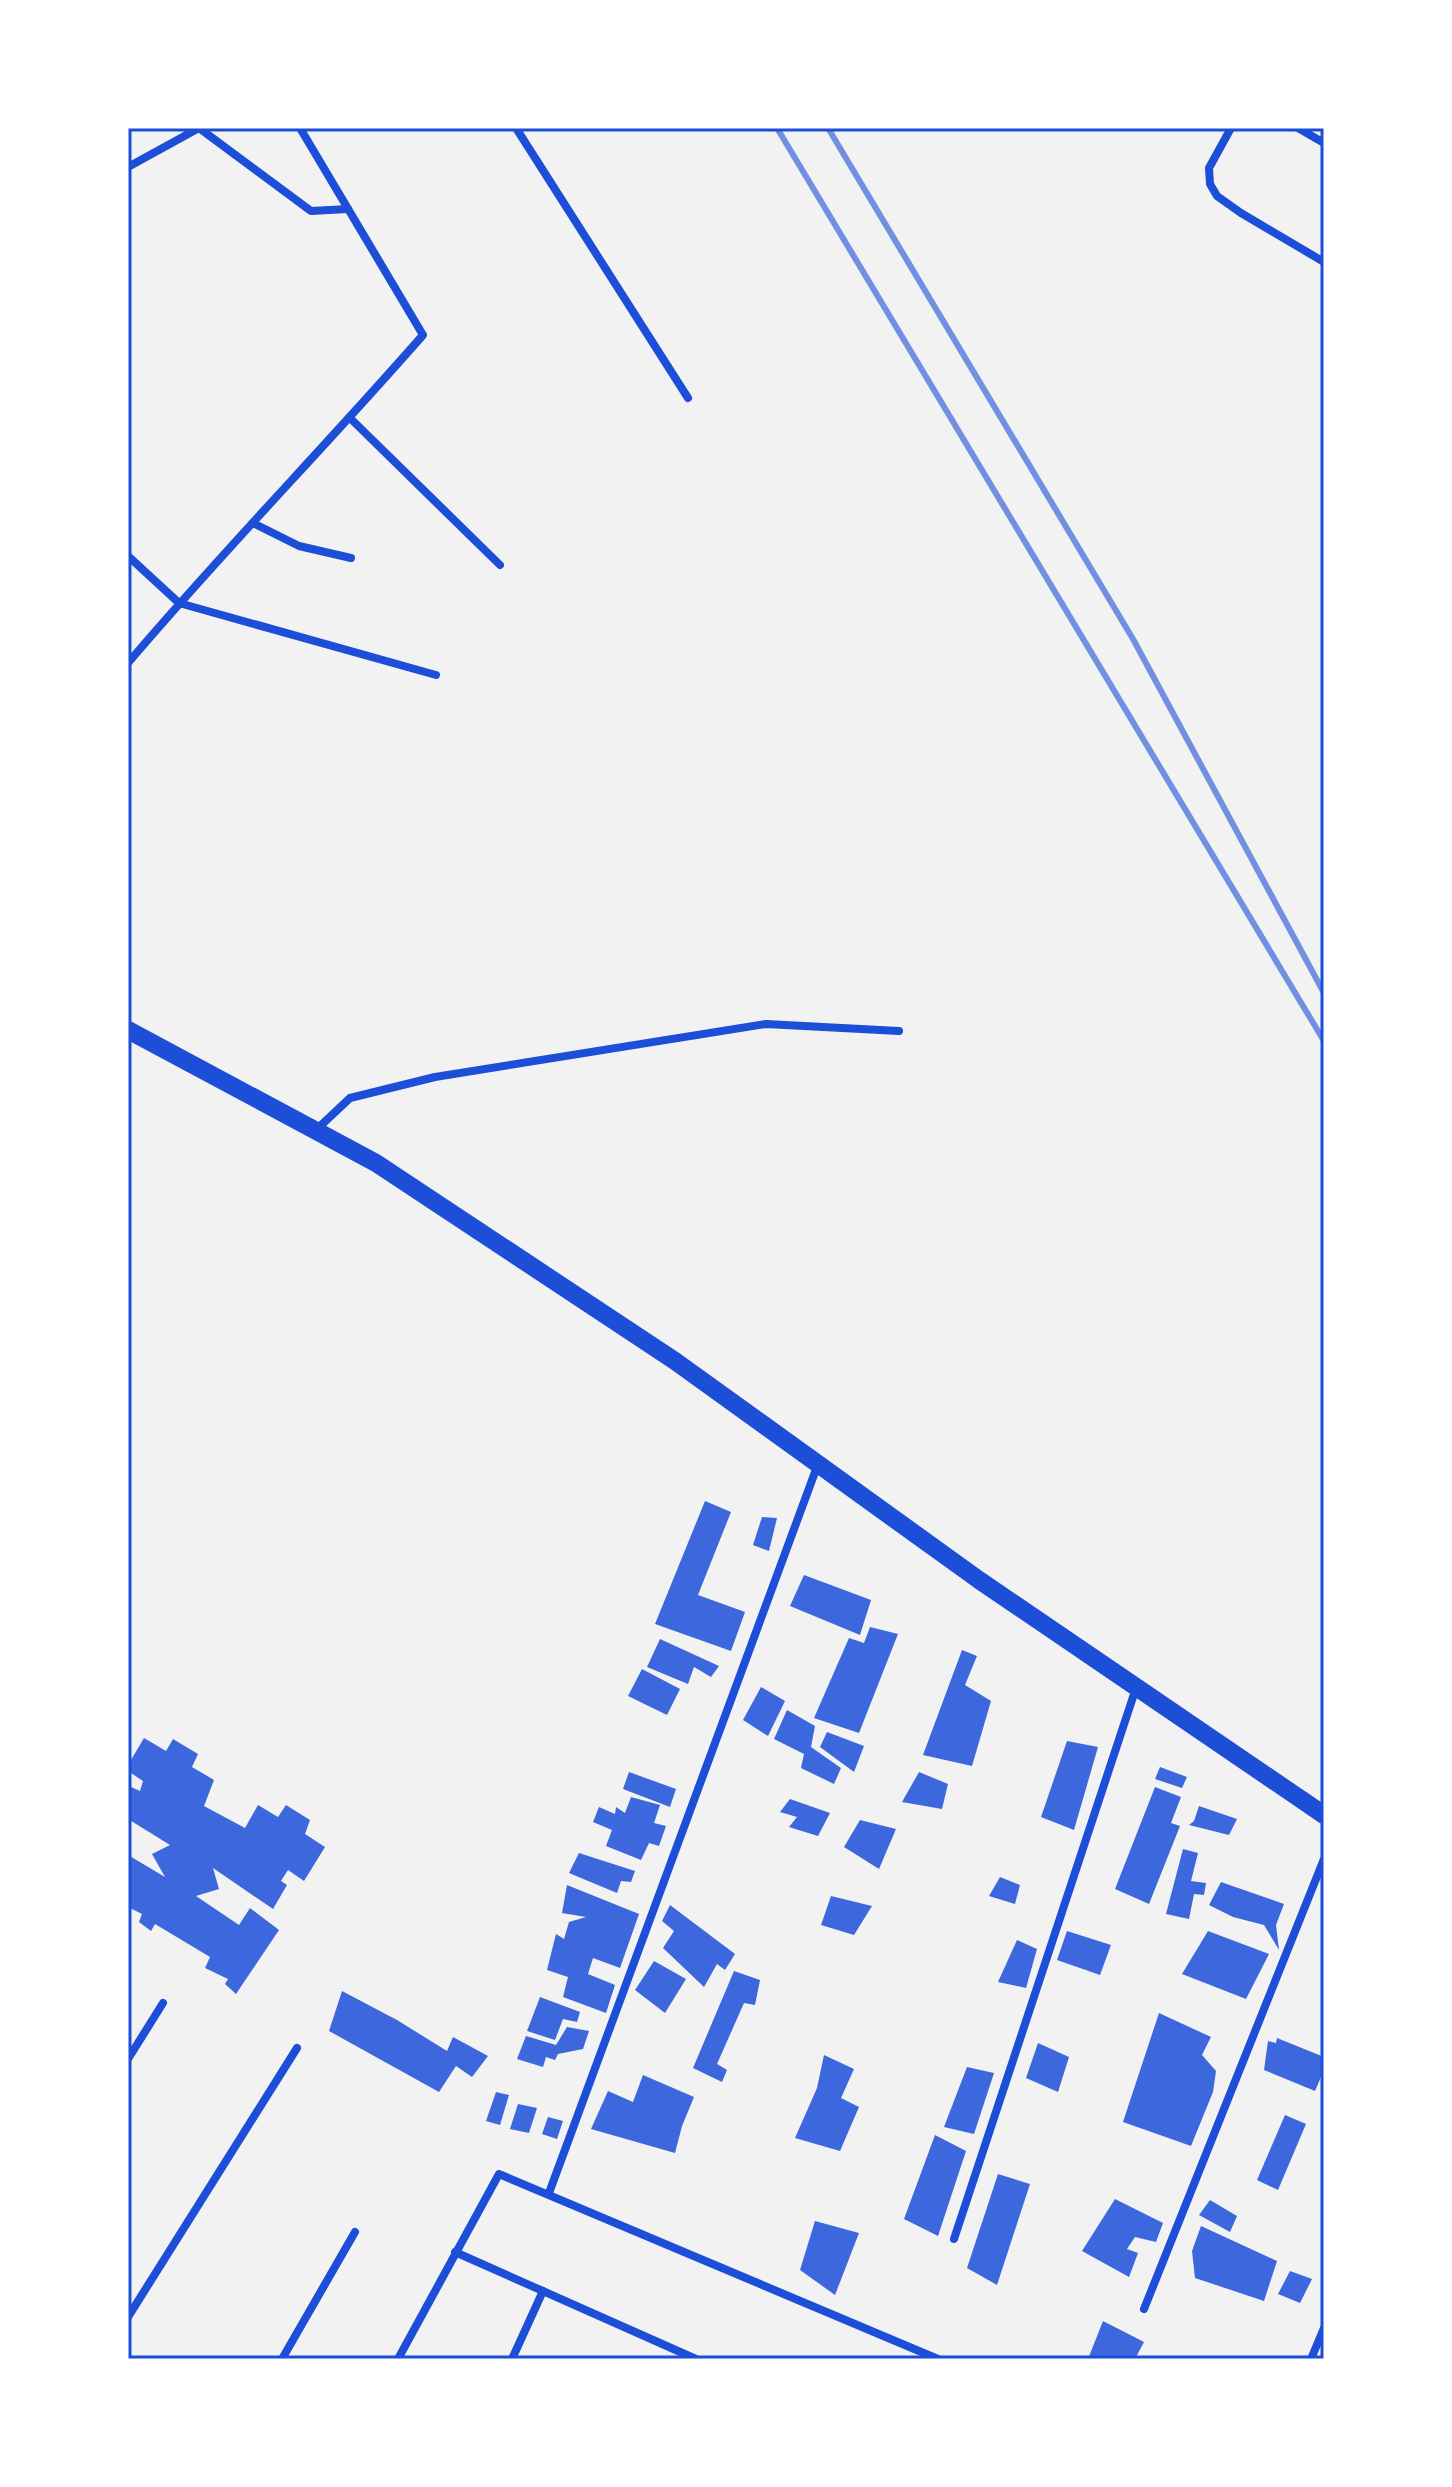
<svg xmlns="http://www.w3.org/2000/svg" width="1452" height="2487" font-family="Montserrat,sans-serif">
<style>
.building{fill:#3d67dc}
.lines{fill:none;stroke-linecap:round;stroke-linejoin:round}
.minor{stroke:#1d4ed8;stroke-width:8}
.primary{stroke:#1d4ed8;stroke-width:18}
.rail{stroke:#7290e2;stroke-width:6}
.neatline{fill:none;stroke:#1d4ed8;stroke-width:3}
</style>
<rect width="100%" height="100%" fill="#f2f2f2"/>
<g class="building">
<path d="M705 1501 731 1512 698 1595 745 1612 731 1651 655 1624Z"/>
<path d="M762 1517 777 1518 769 1551 753 1545Z"/>
<path d="M804 1575 871 1600 860 1635 790 1606Z"/>
<path d="M870 1627 898 1634 859 1733 814 1718 849 1638 864 1643Z"/>
<path d="M660 1639 719 1666 711 1677 694 1667 688 1684 647 1667Z"/>
<path d="M962 1650 977 1656 965 1685 991 1701 972 1766 923 1755Z"/>
<path d="M642 1669 680 1689 667 1715 628 1696Z"/>
<path d="M761 1687 785 1701 768 1736 743 1720Z"/>
<path d="M787 1710 815 1726 811 1747 841 1768 834 1784 801 1768 804 1754 774 1739Z"/>
<path d="M827 1732 864 1746 854 1772 820 1747Z"/>
<path d="M144 1738 166 1751 173 1739 198 1754 192 1767 214 1780 204 1806 245 1828 258 1805 278 1817 286 1805 310 1820 305 1834 325 1847 304 1881 288 1870 281 1881 287 1885 273 1909 213 1868 219 1889 196 1896 239 1925 250 1908 279 1930 236 1994 225 1984 228 1979 205 1968 210 1957 155 1924 151 1931 139 1922 142 1914 128 1907V1855L165 1877 152 1854 170 1845 128 1819V1791L131 1787 140 1791 143 1781 128 1771V1765Z"/>
<path d="M1067 1741 1098 1747 1074 1830 1041 1817Z"/>
<path d="M1160 1767 1187 1777 1182 1788 1155 1779Z"/>
<path d="M629 1772 676 1789 670 1807 623 1789Z"/>
<path d="M919 1772 948 1784 942 1809 902 1802Z"/>
<path d="M1155 1787 1181 1797 1171 1823 1180 1826 1149 1904 1115 1889Z"/>
<path d="M631 1797 660 1805 654 1823 666 1826 659 1846 649 1843 641 1860 606 1846 612 1830 593 1822 599 1807 615 1814 616 1807 625 1813Z"/>
<path d="M790 1799 830 1813 818 1836 789 1827 797 1817 780 1812Z"/>
<path d="M1199 1806 1237 1819 1229 1835 1189 1825 1194 1821Z"/>
<path d="M860 1820 896 1829 879 1869 844 1847Z"/>
<path d="M1183 1849 1198 1853 1191 1881 1206 1883 1204 1895 1194 1894 1189 1919 1166 1914Z"/>
<path d="M579 1853 635 1871 631 1882 621 1881 617 1893 569 1873Z"/>
<path d="M1000 1877 1020 1885 1015 1904 989 1896Z"/>
<path d="M1221 1882 1284 1904 1276 1925 1279 1950 1264 1925 1233 1917 1209 1905Z"/>
<path d="M567 1885 639 1914 620 1968 593 1958 588 1974 615 1985 606 2013 563 1997 568 1977 547 1970 556 1934 564 1939 569 1922 586 1917 562 1913Z"/>
<path d="M831 1896 872 1906 854 1935 821 1925Z"/>
<path d="M670 1905 735 1954 725 1970 717 1964 704 1987 663 1948 674 1931 662 1921Z"/>
<path d="M1067 1931 1111 1945 1100 1975 1057 1960Z"/>
<path d="M1208 1931 1269 1954 1246 1999 1182 1974Z"/>
<path d="M1017 1940 1037 1949 1026 1988 998 1982Z"/>
<path d="M654 1961 686 1979 665 2013 635 1990Z"/>
<path d="M734 1971 760 1980 755 2005 744 2003 717 2064 727 2070 722 2082 693 2068Z"/>
<path d="M342 1991 397 2020 447 2051 453 2037 488 2056 472 2077 456 2066 439 2092 329 2031Z"/>
<path d="M540 1997 580 2012 577 2022 563 2019 555 2040 527 2031Z"/>
<path d="M1159 2013 1211 2037 1202 2055 1216 2071 1213 2092 1191 2146 1123 2122Z"/>
<path d="M567 2027 589 2031 583 2049 558 2054 555 2060 546 2057 543 2067 517 2059 526 2036 556 2045Z"/>
<path d="M1277 2038 1324 2057V2070L1315 2091 1264 2070 1268 2041 1276 2043Z"/>
<path d="M1038 2043 1069 2057 1058 2092 1026 2078Z"/>
<path d="M824 2055 854 2069 841 2098 859 2107 840 2151 795 2138 817 2088Z"/>
<path d="M967 2067 994 2073 974 2134 944 2127Z"/>
<path d="M643 2075 694 2097 682 2126 675 2153 591 2129 608 2091 633 2102Z"/>
<path d="M496 2092 509 2095 500 2125 486 2121Z"/>
<path d="M518 2104 537 2108 529 2133 510 2129Z"/>
<path d="M1285 2115 1306 2124 1278 2190 1257 2180Z"/>
<path d="M548 2117 563 2121 557 2139 542 2134Z"/>
<path d="M935 2135 966 2151 938 2236 904 2219Z"/>
<path d="M998 2174 1030 2184 997 2285 967 2268Z"/>
<path d="M1115 2199 1163 2223 1156 2242 1135 2237 1127 2249 1138 2253 1129 2277 1082 2251Z"/>
<path d="M1210 2200 1237 2216 1230 2232 1199 2215Z"/>
<path d="M815 2221 859 2233 835 2295 800 2270Z"/>
<path d="M1201 2226 1277 2261 1264 2301 1195 2278 1192 2251Z"/>
<path d="M1290 2271 1312 2279 1300 2303 1278 2294Z"/>
<path d="M1103 2321 1144 2342 1135 2359H1088Z"/>
</g>
<g class="lines">
<g class="minor">
<path d="M199 128 311 211 348 209"/>
<path d="M516 128 688 398"/>
<path d="M1231 128 1209 168 1210 184 1217 196 1241 213 1324 262"/>
<path d="M1298 128 1324 143"/>
<path d="M128 167 199 128"/>
<path d="M350 418 500 565"/>
<path d="M253 523 299 546 351 558"/>
<path d="M128 556 179 603 436 675"/>
<path d="M128 663C223 551 326 446 423 335L300 128"/>
<path d="M316 1130 350 1098 435 1077 766 1024 899 1031"/>
<path d="M128 2059 163 2003"/>
<path d="M549 2193 818 1464"/>
<path d="M954 2239 1136 1688"/>
<path d="M455 2252 696 2359"/>
<path d="M1144 2309 1324 1859"/>
<path d="M128 2317 297 2048"/>
<path d="M282 2359 355 2232"/>
<path d="M398 2359 499 2174 938 2359"/>
<path d="M512 2359 543 2291"/>
<path d="M1311 2359 1324 2328"/>
</g>
<path class="primary" d="M128 1030 376 1163 675 1361 979 1580 1324 1815"/>
<g class="rail">
<path d="M777 128 1324 1041"/>
<path d="M828 128 1133 639 1324 993"/>
</g>
</g>
<rect width="1452" height="2487" fill="none" stroke="#ffffff" stroke-width="260"/>
<rect x="130" y="130" width="1192" height="2227" class="neatline"/>
</svg>
